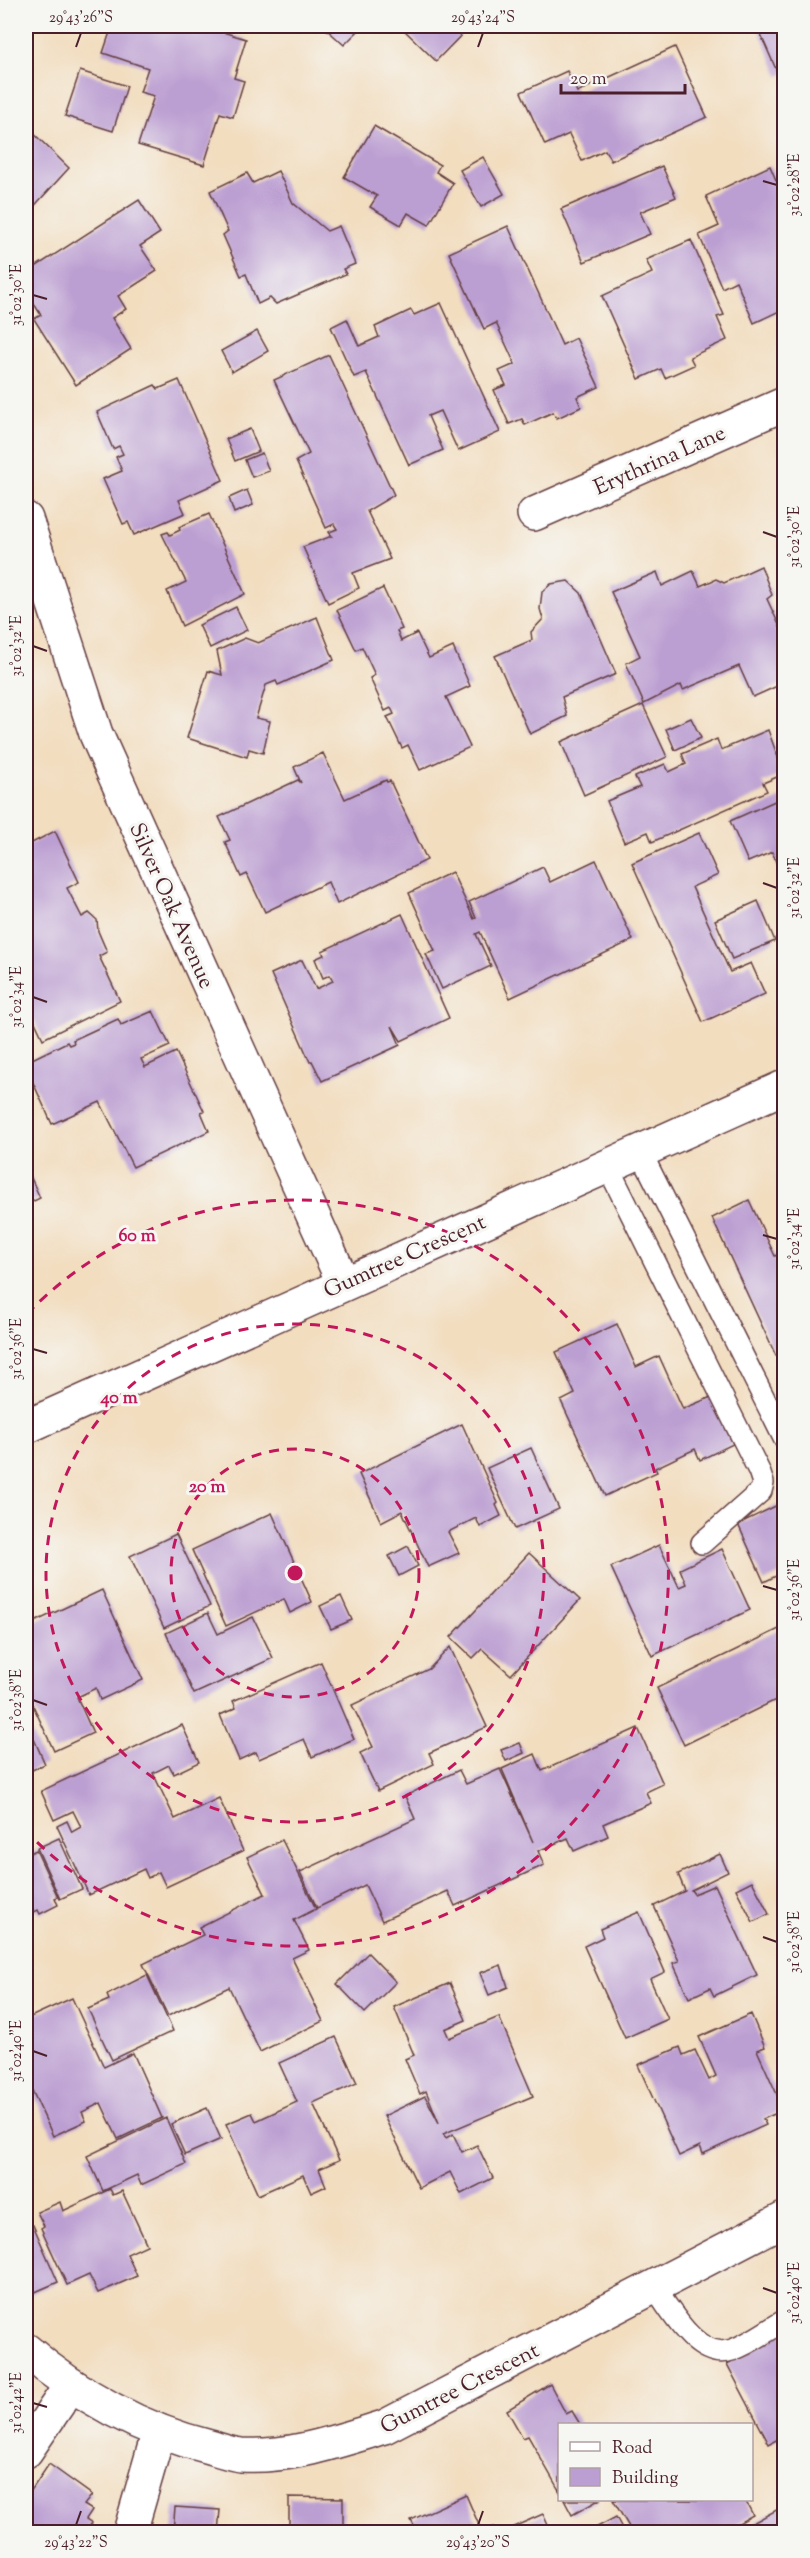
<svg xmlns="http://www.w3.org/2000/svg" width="810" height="2558" font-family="'Sorts Mill Goudy',serif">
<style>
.building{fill:#bc9fd2}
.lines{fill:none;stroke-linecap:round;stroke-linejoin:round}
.service-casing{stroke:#633c41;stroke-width:24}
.minor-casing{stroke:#633c41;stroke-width:36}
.service{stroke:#fff;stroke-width:21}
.minor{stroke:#fff;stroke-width:33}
.ticks{fill:none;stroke:#4a1f2b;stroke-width:2}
.ring{fill:none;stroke:#c2185b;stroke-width:3;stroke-dasharray:10 8}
.labels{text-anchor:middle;stroke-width:6;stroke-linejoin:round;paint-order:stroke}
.street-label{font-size:22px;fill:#4a1f2b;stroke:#f6f6f2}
.centre{fill:#c2185b;stroke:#f6f6f2;stroke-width:3}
.ring-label{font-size:18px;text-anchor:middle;font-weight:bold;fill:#c2185b;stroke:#f6f6f2;stroke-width:6;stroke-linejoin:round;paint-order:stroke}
.neatline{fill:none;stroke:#4a1f2b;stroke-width:2}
.ticks-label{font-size:15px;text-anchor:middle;fill:#4a1f2b}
</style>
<rect width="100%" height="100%" fill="#f6f6f2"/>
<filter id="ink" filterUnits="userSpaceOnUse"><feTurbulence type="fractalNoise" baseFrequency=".0167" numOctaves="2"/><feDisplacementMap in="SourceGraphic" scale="12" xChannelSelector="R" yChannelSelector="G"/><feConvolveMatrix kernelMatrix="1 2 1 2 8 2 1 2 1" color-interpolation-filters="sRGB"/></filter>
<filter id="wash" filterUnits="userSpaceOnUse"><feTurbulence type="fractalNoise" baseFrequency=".008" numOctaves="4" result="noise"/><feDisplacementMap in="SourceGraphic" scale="24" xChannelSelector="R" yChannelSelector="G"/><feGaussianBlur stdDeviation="1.35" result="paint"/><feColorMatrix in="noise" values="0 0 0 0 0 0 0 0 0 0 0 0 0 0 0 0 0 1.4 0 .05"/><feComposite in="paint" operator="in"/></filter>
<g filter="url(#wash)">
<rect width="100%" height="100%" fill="#f2ddbf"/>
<g id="blocks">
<g class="building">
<path d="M112 26H203L246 39 234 78 244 81 233 117 220 113 204 165 138 145 154 96 140 92 148 68 103 53Z"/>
<path d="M323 26H363L344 45Z"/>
<path d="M400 26H465L468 28 436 61Z"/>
<path d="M757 26H784V74L779 76Z"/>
<path d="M675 47 707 117 611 161 605 150 582 161 569 134 545 145 521 92 567 71 577 92Z"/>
<path d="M80 71 127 86 113 131 65 116Z"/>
<path d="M26 126 69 168 26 215Z"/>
<path d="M374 126 440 165 436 172 453 183 429 225 408 213 401 225 370 207 377 196 344 177Z"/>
<path d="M483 157 504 194 481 207 460 170Z"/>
<path d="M662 166 676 197 640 212 650 234 584 262 561 209Z"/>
<path d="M770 166 784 199V309L754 323 736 281 722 288 699 235 719 226 706 196Z"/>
<path d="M278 171 293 203 327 231 339 226 355 264 343 269 346 274 276 304 270 298 258 304 246 274 241 276 223 235 228 231 210 191 247 173 253 183Z"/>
<path d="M139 200 160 233 140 246 157 271 118 296 126 309 112 318 131 349 76 385 34 319 41 315 26 291V273Z"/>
<path d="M508 226 562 345 576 338 599 387 577 397 581 407 557 418 553 412 525 425 522 419 509 424 494 390 506 385 499 371 515 364 496 323 484 329 449 253Z"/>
<path d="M691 240 724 315 717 317 727 340 690 357 694 365 665 378 661 369 639 379 602 296 652 273 646 260Z"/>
<path d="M441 303 500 432 458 451 440 411 428 416 443 450 409 465 366 372 354 377 331 327 347 319 359 346 379 337 375 327 411 310 414 315Z"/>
<path d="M257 331 268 351 232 372 221 351Z"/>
<path d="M329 355 394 495 367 511 390 559 353 573 359 588 328 603 303 547 332 536 329 532 337 529 334 524 326 528 296 461 309 454 274 380Z"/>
<path d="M179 380 223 480 179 500 185 513 134 535 128 522 123 524 103 479 122 471 116 457 123 454 119 446 113 449 97 412 155 385 158 389Z"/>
<path d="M250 429 259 451 235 461 226 439Z"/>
<path d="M262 453 269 471 252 477 245 460Z"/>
<path d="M247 490 253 505 234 513 229 498Z"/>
<path d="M209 514 245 594 182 626 167 591 186 582 162 534 168 532 170 535 180 530 179 527Z"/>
<path d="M761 566 772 595 767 599 780 627 784 625V683L753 697 739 666 683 690 681 685 644 704 626 663 640 656 611 592 657 572 662 586 693 571 700 586 716 579 724 583Z"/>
<path d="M568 581 581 593 616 674 562 697 567 716 530 734 495 656 532 640 531 632 543 619 540 609 542 592 551 584Z"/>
<path d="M383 588 402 629 397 631 401 641 417 633 429 658 453 647 470 686 446 697 470 747 420 770 408 745 402 748 387 717 394 714 391 708 385 711 370 678 375 675 362 647 356 650 337 610Z"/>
<path d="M236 607 247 630 210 648 199 625Z"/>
<path d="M317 617 334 660 278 685 276 681 266 685 256 718 270 721 263 753 249 749 247 757 187 738 208 671 222 675 217 651 245 638 258 643Z"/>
<path d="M643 705 667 757 584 795 561 742Z"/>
<path d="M691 718 701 738 675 750 666 729Z"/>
<path d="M768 730 784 774 763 783 767 791 652 842 648 832 624 842 607 801 640 787 635 777 665 764 669 772 686 764 682 754 717 739 721 750Z"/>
<path d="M323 753 345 799 386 780 387 782 390 781 427 860 337 904 328 882 265 912 247 874 241 877 225 842 230 840 219 817 298 780 301 783 294 767Z"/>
<path d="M784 797V881L772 852 748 862 730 821Z"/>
<path d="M55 831 79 882 67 888 82 917 89 913 97 920 98 931 107 952 99 956 120 1001 43 1039 26 1003V846Z"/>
<path d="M699 833 718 875 692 887 730 972 751 963 765 994 703 1022 632 863Z"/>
<path d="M596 860 633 940 510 998 480 932 476 934 491 966 442 989 426 954 435 951 409 893 452 872 474 919 476 918 469 902 543 867 550 882Z"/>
<path d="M758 901 775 941 732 959 715 920Z"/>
<path d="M402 914 449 1018 401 1041 392 1026 400 1045 322 1081 312 1061 310 1062 271 974 302 960 316 989 333 981 330 975 323 978 315 959 324 955 322 951Z"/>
<path d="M153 1011 170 1046 141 1059 145 1067 176 1052 204 1111 201 1112 209 1131 133 1167 100 1102 52 1124 26 1067V1062L67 1042 69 1045 74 1043 73 1040 118 1019 121 1025Z"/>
<path d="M26 1167 40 1198 26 1205Z"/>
<path d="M749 1200 775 1256 784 1252V1352L776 1356 712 1218Z"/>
<path d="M617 1324 636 1367 659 1356 683 1409 711 1397 733 1444 700 1460 695 1449 655 1468 657 1472 605 1496 561 1401 575 1394 556 1352Z"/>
<path d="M462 1424 498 1503 496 1505 501 1516 480 1527 476 1518 448 1532 459 1553 428 1567 402 1511 381 1522 359 1474Z"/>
<path d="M531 1448 559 1509 515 1529 487 1468Z"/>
<path d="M784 1502V1572L764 1582 738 1524Z"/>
<path d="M272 1513 312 1602 290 1613 284 1599 226 1626 192 1550Z"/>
<path d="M176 1534 210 1606 164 1628 130 1556Z"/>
<path d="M659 1545 679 1587 686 1584 680 1569 722 1549 750 1610 652 1656 611 1567Z"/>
<path d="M408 1546 418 1566 399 1576 389 1556Z"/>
<path d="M529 1553 580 1600 511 1675 482 1649 473 1658 451 1637Z"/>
<path d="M102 1590 143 1680 100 1700 96 1688 77 1697 93 1733 54 1751 26 1690V1626Z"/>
<path d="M341 1596 352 1620 331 1629 320 1606Z"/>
<path d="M208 1613 218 1634 253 1617 273 1658 194 1694 166 1633Z"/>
<path d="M781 1628 784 1635V1696L684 1745 657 1688Z"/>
<path d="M450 1647 487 1727 429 1753 434 1764 378 1791 360 1753 373 1747 352 1705 429 1669Z"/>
<path d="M321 1662 354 1739 312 1757 304 1739 259 1759 256 1752 239 1760 220 1715 236 1708 233 1701Z"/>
<path d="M26 1721 45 1764 26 1773Z"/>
<path d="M182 1725 199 1762 174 1774 169 1765 153 1773 175 1819 219 1798 243 1851 166 1887 159 1872 148 1878 144 1869 89 1895 57 1826 67 1821 72 1832 81 1827 73 1811 54 1820 41 1791Z"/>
<path d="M638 1728 663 1784 646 1792 651 1803 603 1824 608 1836 574 1851 568 1838 538 1851 544 1865 455 1906 448 1891 382 1921 365 1885 317 1908 300 1872 415 1819 405 1796 459 1770 466 1784 500 1769 533 1842 502 1769 535 1754 542 1771Z"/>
<path d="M520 1743 524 1753 506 1761 501 1750Z"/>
<path d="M59 1838 82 1889 60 1899 37 1848Z"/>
<path d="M282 1840 316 1909 294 1920 309 1950 292 1958 323 2021 260 2052 229 1987 168 2016 143 1964 203 1935 199 1927 265 1894 247 1857Z"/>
<path d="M36 1850 58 1897 55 1898 58 1905 40 1914 38 1910 34 1912 26 1893V1855Z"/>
<path d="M720 1854 728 1872 691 1890 694 1894 715 1885 757 1975 714 1996 710 1988 689 1998 673 1963 679 1961 654 1906 685 1891 678 1874Z"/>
<path d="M752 1881 769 1914 753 1922 736 1889Z"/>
<path d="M639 1912 665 1972 650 1979 668 2019 625 2038 584 1946 603 1937 600 1929Z"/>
<path d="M368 1953 396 1982 365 2013 337 1984Z"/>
<path d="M501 1965 508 1987 489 1995 480 1973Z"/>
<path d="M147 1975 173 2031 112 2060 88 2009 109 2000 107 1995Z"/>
<path d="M450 1983 466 2020 445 2029 449 2038 499 2017 533 2096 443 2134 446 2138 453 2134 462 2152 477 2145 493 2178 461 2194 450 2172 419 2188 384 2116 425 2096 439 2123 426 2091 420 2094 405 2059 414 2055 394 2007Z"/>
<path d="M72 1998 104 2067 133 2053 162 2118 118 2139 101 2103 82 2112 86 2121 53 2136 26 2077V2019Z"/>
<path d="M751 2014 765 2047 757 2050 784 2110 763 2119 766 2125 703 2154 700 2146 679 2156 638 2065 680 2047 683 2055 695 2050 709 2080 716 2076 699 2037Z"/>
<path d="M336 2037 357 2083 313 2103 339 2160 319 2169 326 2186 311 2193 303 2175 258 2195 226 2124 252 2113 256 2121 297 2102 279 2063Z"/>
<path d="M207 2108 221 2139 185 2155 171 2124Z"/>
<path d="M166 2118 186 2164 141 2185 137 2175 103 2191 87 2156Z"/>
<path d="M110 2189 113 2195 122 2191 147 2245 127 2254 137 2276 98 2293 89 2275 67 2285 41 2228 44 2226 37 2212 60 2202 63 2211Z"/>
<path d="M33 2225 58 2282 26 2296V2228Z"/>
<path d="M784 2332V2436L769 2444 727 2364Z"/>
<path d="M550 2384 566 2414 572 2411 580 2424H560V2492L528 2436 523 2438 507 2410Z"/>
<path d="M49 2464 92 2495 84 2505 92 2510 86 2519 92 2523 85 2532H26V2498Z"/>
<path d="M466 2495 482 2532 493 2527 495 2532H417L411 2520Z"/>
<path d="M289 2497 343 2498V2532H289Z"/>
<path d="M564 2500H599L572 2515Z"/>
<path d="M613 2500H745L753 2515 723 2532H632Z"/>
<path d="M784 2506V2532H736Z"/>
<path d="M175 2507 220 2510 218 2532H173Z"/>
<path d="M543 2514 551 2532H502Z"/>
<path d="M616 2517 624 2532H588Z"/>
</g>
</g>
</g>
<g filter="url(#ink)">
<use href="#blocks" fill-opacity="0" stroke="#633c41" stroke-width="1.5"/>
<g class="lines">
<g class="service-casing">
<g id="service">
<path d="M640 1151 784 1438"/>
<path d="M607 1165 759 1471 763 1483 761 1491 702 1543"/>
<path d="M654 2287C670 2309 697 2362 732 2350 750 2344 768 2330 784 2321"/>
</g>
</g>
<g class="minor-casing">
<g id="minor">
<path d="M534 514 784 404"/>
<path d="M26 519 96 734 343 1282"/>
<path d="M26 1427 784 1087"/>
<path d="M26 2350C78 2395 143 2431 210 2447 220 2450 231 2454 241 2455 290 2458 338 2441 384 2427L784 2219"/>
<path d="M26 2451 71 2385"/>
<path d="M130 2532 159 2431"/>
</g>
</g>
<use href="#service" class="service"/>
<use href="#minor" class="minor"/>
</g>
</g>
<path class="ticks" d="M76 47 81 33M478 47 483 33M763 181 777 185M33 295 47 299M763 532 777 537M33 646 47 651M763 883 777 888M33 997 47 1002M763 1235 777 1239M33 1349 47 1353M763 1586 777 1590M33 1700 47 1705M763 1937 777 1942M33 2051 47 2056M763 2288 777 2293M33 2403 47 2407M76 2525 81 2511M478 2525 483 2511"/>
<g class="ring">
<circle cx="295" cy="1573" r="124"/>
<circle cx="295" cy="1573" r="249"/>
<path d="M27 1314A373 373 0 1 1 27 1832"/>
</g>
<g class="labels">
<g class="street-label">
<text transform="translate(659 459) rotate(-24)" y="8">Erythrina Lane</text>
<text transform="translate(173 905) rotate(66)" y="8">Silver Oak Avenue</text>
<text transform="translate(404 1255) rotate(-24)" y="8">Gumtree Crescent</text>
<text transform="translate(459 2387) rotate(-27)" y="8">Gumtree Crescent</text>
</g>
</g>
<circle cx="295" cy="1573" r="9" class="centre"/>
<g class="ring-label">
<text x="137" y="1241">60 m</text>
<text x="119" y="1403">40 m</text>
<text x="207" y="1492">20 m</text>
</g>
<rect width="810" height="2558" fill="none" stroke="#f6f6f2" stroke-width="66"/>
<rect x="558" y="2423" width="195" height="78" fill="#f6f6f2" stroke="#b1a0a2" stroke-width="1.5"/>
<rect x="570" y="2442" width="30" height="9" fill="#ffffff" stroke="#b1a0a2" stroke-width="1.5"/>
<text x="612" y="2453" font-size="18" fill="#4a1f2b">Road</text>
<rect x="570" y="2468" width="30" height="18" fill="#bc9fd2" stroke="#b1a0a2" stroke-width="1.5"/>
<text x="612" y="2483" font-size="18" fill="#4a1f2b">Building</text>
<path d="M561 84v9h124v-9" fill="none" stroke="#4a1f2b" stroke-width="3"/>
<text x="570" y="84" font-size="18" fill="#4a1f2b" stroke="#f6f6f2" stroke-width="4.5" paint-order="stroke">20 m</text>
<rect x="33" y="33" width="744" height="2492" class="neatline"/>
<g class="ticks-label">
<text x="81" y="22">29°43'26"S</text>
<text x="483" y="22">29°43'24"S</text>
<text transform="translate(794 185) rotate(-90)" y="5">31°02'28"E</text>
<text transform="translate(16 295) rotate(-90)" y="5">31°02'30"E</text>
<text transform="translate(794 537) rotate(-90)" y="5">31°02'30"E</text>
<text transform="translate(16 646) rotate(-90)" y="5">31°02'32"E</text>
<text transform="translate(794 888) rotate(-90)" y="5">31°02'32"E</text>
<text transform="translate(16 997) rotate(-90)" y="5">31°02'34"E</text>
<text transform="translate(794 1239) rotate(-90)" y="5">31°02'34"E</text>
<text transform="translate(16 1349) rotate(-90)" y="5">31°02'36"E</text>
<text transform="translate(794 1590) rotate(-90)" y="5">31°02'36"E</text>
<text transform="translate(16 1700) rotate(-90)" y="5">31°02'38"E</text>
<text transform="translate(794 1942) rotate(-90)" y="5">31°02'38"E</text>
<text transform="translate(16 2051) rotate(-90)" y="5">31°02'40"E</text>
<text transform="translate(794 2293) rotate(-90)" y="5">31°02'40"E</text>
<text transform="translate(16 2403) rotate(-90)" y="5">31°02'42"E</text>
<text x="76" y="2547">29°43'22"S</text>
<text x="478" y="2547">29°43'20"S</text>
</g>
</svg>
